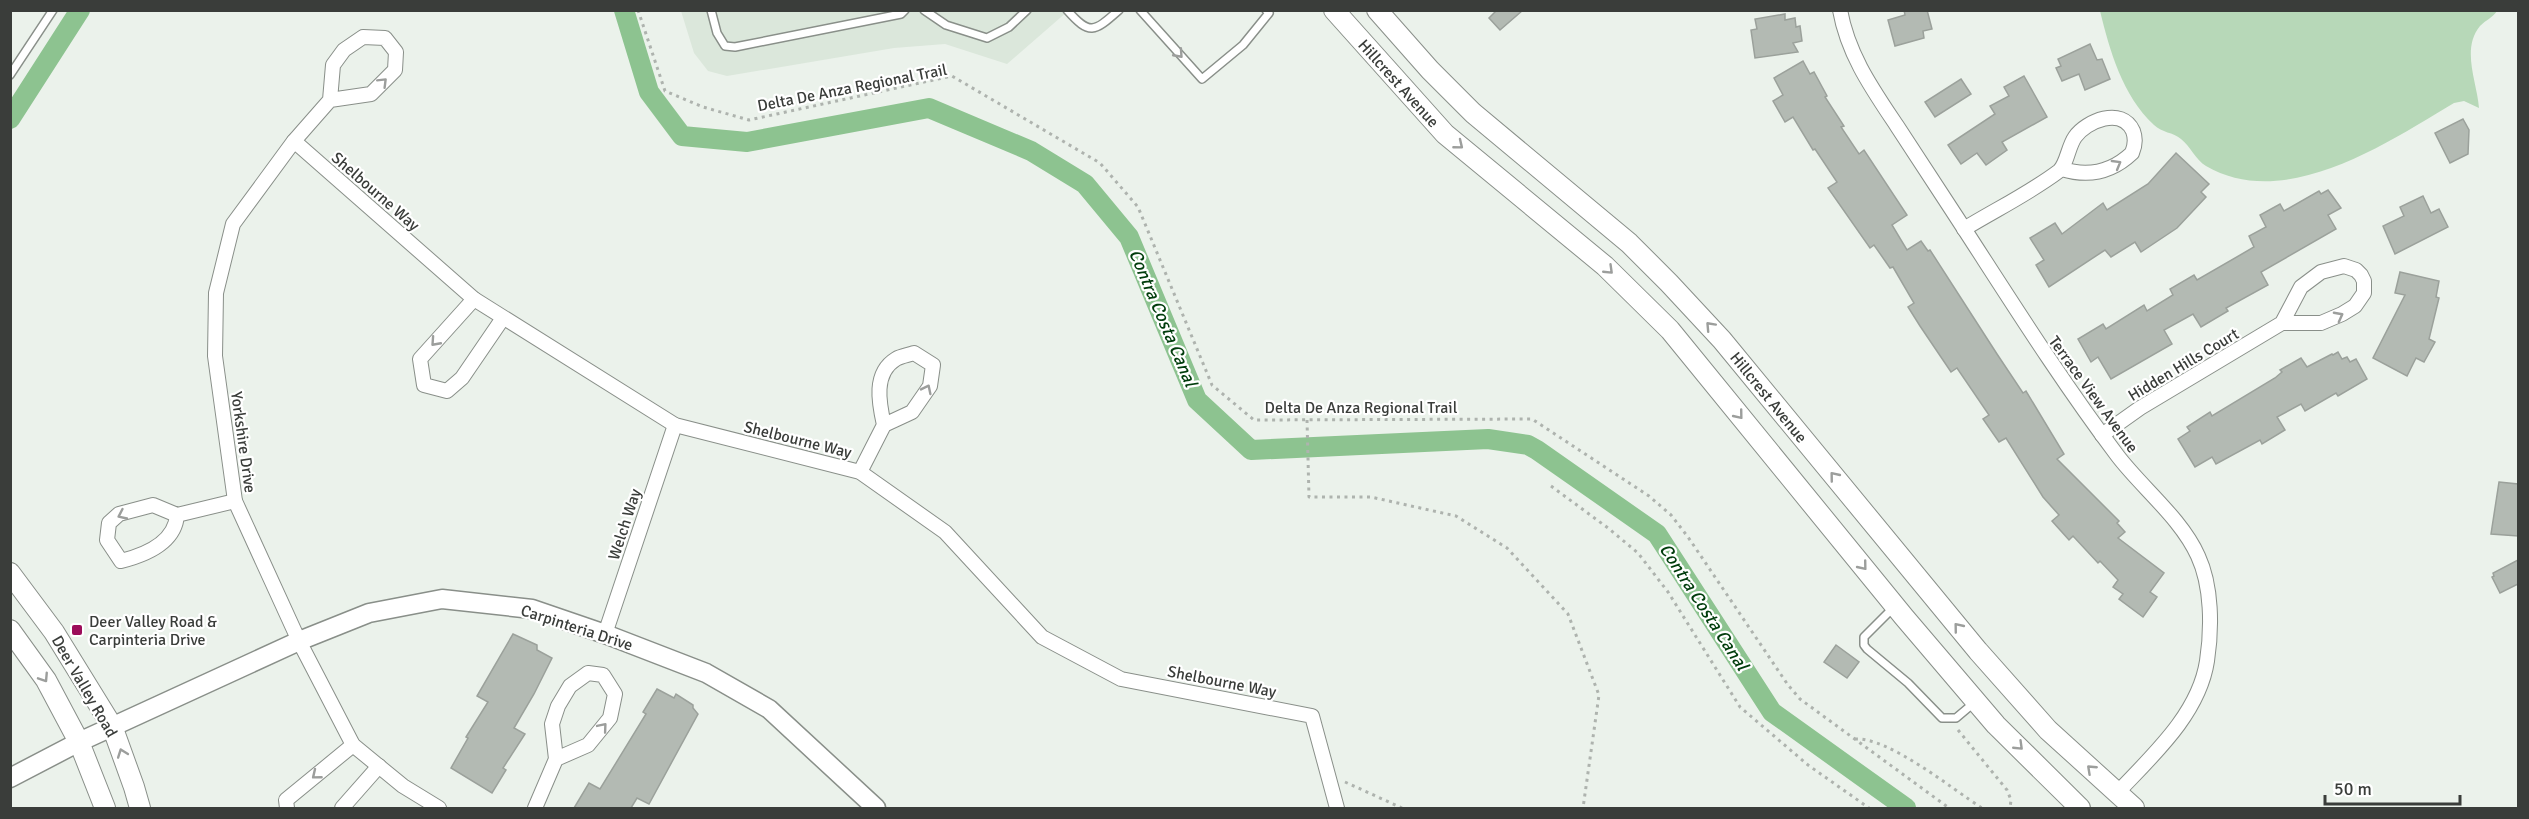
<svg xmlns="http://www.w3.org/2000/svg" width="2529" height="819" font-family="Signika,sans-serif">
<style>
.built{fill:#dbe7db}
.green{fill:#b7d8b8}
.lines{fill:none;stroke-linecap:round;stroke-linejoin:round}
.canal{stroke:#8dc390;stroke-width:20}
.building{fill:#b3bab3;stroke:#9ba19b;stroke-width:1.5}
.service-casing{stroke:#898f89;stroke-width:10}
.minor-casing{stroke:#898f89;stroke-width:16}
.tertiary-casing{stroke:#898f89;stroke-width:21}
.secondary-casing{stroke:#898f89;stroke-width:22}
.path{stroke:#aeb3ae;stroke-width:3;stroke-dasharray:3 4.5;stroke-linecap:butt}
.service{stroke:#fff;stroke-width:7}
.minor{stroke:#fff;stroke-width:14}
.tertiary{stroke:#fff;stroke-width:18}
.secondary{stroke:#fff;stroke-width:20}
.oneway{stroke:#9c9e9c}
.poi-dot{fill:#9c0c5a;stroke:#fff;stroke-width:2}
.labels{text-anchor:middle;stroke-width:4.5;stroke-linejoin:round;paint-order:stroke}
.street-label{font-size:16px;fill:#3a3d3a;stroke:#fff}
.poi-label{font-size:16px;fill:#3a3d3a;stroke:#fff;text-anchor:start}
.water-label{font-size:18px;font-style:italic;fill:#003d0c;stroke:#fff}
</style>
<rect width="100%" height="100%" fill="#ebf2eb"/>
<path class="built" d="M681 11H1068L1007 64 945 44 894 48 727 76 708 71 694 53Z"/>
<path class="green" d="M2100 11V10L2497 11C2492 18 2486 20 2480 26 2461 49 2477 82 2479 108L2464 101 2454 103C2387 143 2285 212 2206 166 2196 160 2190 146 2181 139 2173 132 2162 133 2154 125 2122 95 2110 51 2100 11Z"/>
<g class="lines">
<g class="canal">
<path d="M624 10 649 92 682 136 747 142 929 108 1031 151 1085 184 1129 237 1197 400 1251 450 1488 439 1528 445 1537 450 1657 534 1772 712 1906 808"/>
<path d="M10 119 80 10"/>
</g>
</g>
<g class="building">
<path d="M1497 10H1523L1500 30 1489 18Z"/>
<path d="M1904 10H1927L1932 29 1923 31 1924 38 1895 46 1888 20 1905 15Z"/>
<path d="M1785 14V20L1795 18 1796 27 1800 26 1802 41 1793 43 1798 52 1755 58 1751 30 1757 29 1755 19Z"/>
<path d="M2090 44 2097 60 2102 59 2110 79 2085 90 2079 74 2062 81 2056 68 2061 66 2058 59Z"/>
<path d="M1803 61 1810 74 1814 72 1827 96 1825 97 1844 126 1841 127 1859 154 1864 150 1907 215 1892 225 1907 250 1921 241 1928 251 1930 250 1997 354 2023 393 2026 391 2035 406 2064 454 2057 459 2119 521 2117 523 2125 532 2118 538 2164 573 2150 592 2157 597 2143 617 2119 599 2123 594 2113 587 2118 580 2100 561 2098 563 2073 536 2069 540 2052 521 2059 515 2043 497 2006 438 1999 442 1983 419 1989 415 1957 368 1951 372 1920 326 1908 307 1914 303 1893 267 1890 268 1874 245 1870 248 1828 188 1837 182 1815 149 1813 150 1793 117 1785 122 1773 101 1783 95 1774 78Z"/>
<path d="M2024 76 2047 117 2002 142 2007 150 1986 165 1977 153 1961 164 1948 145 1995 114 1990 106 2009 96 2004 87Z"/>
<path d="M1961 79 1971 94 1935 117 1925 102Z"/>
<path d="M2463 119 2469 130 2468 154 2450 163 2435 133Z"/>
<path d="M2176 153 2209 184 2201 192 2206 197 2177 228 2141 252 2135 242 2111 257 2105 250 2049 287 2036 265 2044 260 2030 238 2055 223 2062 234 2103 203 2107 210 2148 184Z"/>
<path d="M2328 190 2341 208 2328 215 2336 229 2261 272 2268 285 2226 308 2228 311 2201 327 2193 314 2164 330 2172 344 2111 379 2098 357 2091 362 2078 339 2103 324 2106 329 2144 305 2147 311 2173 295 2170 289 2194 275 2197 280 2254 247 2249 236 2266 227 2260 215 2280 204 2284 211 2319 191 2321 194Z"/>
<path d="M2423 196 2431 213 2439 209 2448 227 2395 254 2383 226 2404 216 2400 207Z"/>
<path d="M2400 272 2439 281 2436 297 2439 298 2429 339 2435 342 2424 362 2416 358 2407 376 2373 358 2405 295 2395 293Z"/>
<path d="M2338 352 2342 359 2347 357 2350 362 2356 359 2367 379 2338 396 2336 393 2305 411 2301 404 2277 417 2285 430 2262 444 2260 440 2216 464 2212 457 2195 467 2178 439 2190 431 2187 427 2210 412 2212 416 2275 378 2282 372 2280 370 2301 358 2307 367 2332 354 2333 355Z"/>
<path d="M2499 482 2518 484V536L2491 534Z"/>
<path d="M2518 560V584L2500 593 2492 577 2494 576 2493 573Z"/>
<path d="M513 634 537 645V650L552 658 534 694 514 728 525 734 503 768 506 770 492 793 451 768 468 738 466 737 488 702 477 696Z"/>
<path d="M1836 645 1859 662 1847 678 1824 662Z"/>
<path d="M657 689 674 698 676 694 693 705V708L698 714 649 804 637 798 631 808H574L589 783 600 789 646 714 643 712Z"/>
</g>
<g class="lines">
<g class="service-casing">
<g id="service">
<path d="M711 10 717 33 725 46 735 47 901 14 905 10"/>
<path d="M924 10 946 25 987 38 1009 27 1027 10"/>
<path d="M1067 10C1090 36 1094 32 1119 10"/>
<path d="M1140 10 1202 79 1243 45 1269 13 1266 10"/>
<path d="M10 75 53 10"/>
<path d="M1893 608 1864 637V645L1867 649 1908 683 1942 718H1956L1975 702"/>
</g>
</g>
<g class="minor-casing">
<g id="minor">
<path d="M1840 10C1848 55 1873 90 1897 126 1914 152 1931 178 1948 204 2003 288 2056 374 2117 455 2141 487 2181 518 2198 556 2212 586 2212 628 2207 661 2199 714 2152 756 2117 793"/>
<path d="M330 100 371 94 395 70 396 52 385 38 363 37 344 50 333 65 330 100 294 141 233 224 216 293 215 356 235 501 299 641 353 745 403 786 439 808"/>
<path d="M294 141 474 299 675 425 860 472 945 532 1042 637 1121 679 1312 716 1337 808"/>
<path d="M1964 229C1995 210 2030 193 2059 171 2067 164 2068 147 2075 137 2086 121 2122 106 2133 131 2136 139 2135 146 2132 153 2111 173 2088 177 2062 169"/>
<path d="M474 299 420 359 424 385 447 391 462 378 503 318"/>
<path d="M2102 435 2140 408 2282 323 2301 287 2321 272 2344 266 2356 270 2361 275 2364 281V293L2355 306 2342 314 2321 323H2282"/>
<path d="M860 472 884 425 912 412 930 386 933 365 914 353C909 355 901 356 896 359 873 373 879 403 884 425"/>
<path d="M177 515C175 543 145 555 121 561L107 540 109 523 119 514 153 505 177 515 235 501"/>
<path d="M605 634 675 425"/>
<path d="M287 808 286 800 353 745"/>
<path d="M342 808 379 766"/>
<path d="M535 808 556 759 552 724 558 706 570 686 588 673 603 675 615 694 610 718 588 745 556 759"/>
</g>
</g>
<g class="tertiary-casing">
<path id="tertiary" d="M10 778 79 742 299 641 369 613 442 599 532 609 605 634 706 673 769 709 876 808"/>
</g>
<g class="secondary-casing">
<g id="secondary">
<path d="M1334 10 1445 134 1605 266 1670 330 1904 617 1996 725 2080 808"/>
<path d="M1377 10 1430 70 1473 113 1629 243 1669 283 1722 340 1978 651 2048 730 2134 808"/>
<path d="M10 573 54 632 112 726 134 787 140 808"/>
<path d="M10 630 46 680 79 742 105 808"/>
</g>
</g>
<g class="path">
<path d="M638 10 665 91 703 107 749 120 952 76 1100 163 1138 207 1212 385 1254 420 1532 419 1649 496 1671 515 1688 537 1788 685 1800 699 1949 808"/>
<path d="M1307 420 1309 497H1371L1456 516 1507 548 1568 614 1599 695 1583 808"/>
<path d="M1551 486 1608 528 1638 553 1668 592 1740 707 1808 765 1869 808"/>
<path d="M1958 730 2007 790 2011 800 2010 808"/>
<path d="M1855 739C1889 737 1952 789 1982 808"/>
<path d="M1345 782 1402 808"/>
</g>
<use href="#service" class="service"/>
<use href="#minor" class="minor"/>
<use href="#tertiary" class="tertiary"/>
<use href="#secondary" class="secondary"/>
</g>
<defs><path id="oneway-chevron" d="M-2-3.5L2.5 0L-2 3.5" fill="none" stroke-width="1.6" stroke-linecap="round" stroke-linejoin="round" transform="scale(1.5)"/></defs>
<g class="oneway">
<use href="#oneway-chevron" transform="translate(1179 54) rotate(48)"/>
<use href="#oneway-chevron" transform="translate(383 82) rotate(-45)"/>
<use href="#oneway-chevron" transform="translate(1459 145) rotate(39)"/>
<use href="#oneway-chevron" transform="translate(2117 164) rotate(-30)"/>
<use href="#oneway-chevron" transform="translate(1609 270) rotate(44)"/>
<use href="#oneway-chevron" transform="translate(2339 316) rotate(-28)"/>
<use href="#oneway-chevron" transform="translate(1710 326) rotate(-133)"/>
<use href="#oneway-chevron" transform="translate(435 342) rotate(132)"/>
<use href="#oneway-chevron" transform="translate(927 389) rotate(-64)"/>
<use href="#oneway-chevron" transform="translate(1739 415) rotate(51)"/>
<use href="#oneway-chevron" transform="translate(1834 476) rotate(-129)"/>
<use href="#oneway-chevron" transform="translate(122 515) rotate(155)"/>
<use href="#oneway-chevron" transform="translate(1863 566) rotate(51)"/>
<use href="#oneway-chevron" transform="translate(1958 627) rotate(-129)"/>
<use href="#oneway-chevron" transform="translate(44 678) rotate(57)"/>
<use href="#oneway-chevron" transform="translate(603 727) rotate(-50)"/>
<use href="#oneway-chevron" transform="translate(2019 746) rotate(44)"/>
<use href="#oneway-chevron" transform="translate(122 753) rotate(-110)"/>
<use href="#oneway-chevron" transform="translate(2091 769) rotate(-137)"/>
<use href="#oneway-chevron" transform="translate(316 775) rotate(141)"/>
</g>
<rect class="poi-dot" x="71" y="624" width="12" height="12" rx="3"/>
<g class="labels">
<g class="street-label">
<text transform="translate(1399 83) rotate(48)" y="6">Hillcrest Avenue</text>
<text transform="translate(852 87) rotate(-11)" y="6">Delta De Anza Regional Trail</text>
<text transform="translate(376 191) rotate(41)" y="6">Shelbourne Way</text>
<text transform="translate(2183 364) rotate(-31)" y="6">Hidden Hills Court</text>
<text transform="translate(2094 394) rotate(54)" y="6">Terrace View Avenue</text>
<text transform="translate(1769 397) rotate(51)" y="6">Hillcrest Avenue</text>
<text x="1361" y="413">Delta De Anza Regional Trail</text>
<text transform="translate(798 439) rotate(14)" y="6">Shelbourne Way</text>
<text transform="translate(244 442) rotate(82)" y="6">Yorkshire Drive</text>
<text transform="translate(624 524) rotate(-72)" y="6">Welch Way</text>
<text transform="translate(577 627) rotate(18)" y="6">Carpinteria Drive</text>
<text transform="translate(1222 681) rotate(11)" y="6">Shelbourne Way</text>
<text transform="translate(85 686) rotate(60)" y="6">Deer Valley Road</text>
</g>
<g class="poi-label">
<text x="89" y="627">Deer Valley Road &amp;<tspan x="89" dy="18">Carpinteria Drive</tspan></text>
</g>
<g class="water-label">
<text transform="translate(1163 318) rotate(67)" y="6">Contra Costa Canal</text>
<text transform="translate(1704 607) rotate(57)" y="6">Contra Costa Canal</text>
</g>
</g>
<rect width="2529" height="819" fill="none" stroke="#3a3d3a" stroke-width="24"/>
<path d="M2325 795v9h135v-9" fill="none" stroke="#3a3d3a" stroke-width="3"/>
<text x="2334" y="795" font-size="18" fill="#3a3d3a" stroke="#ffffff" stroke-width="4.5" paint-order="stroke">50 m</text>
</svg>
